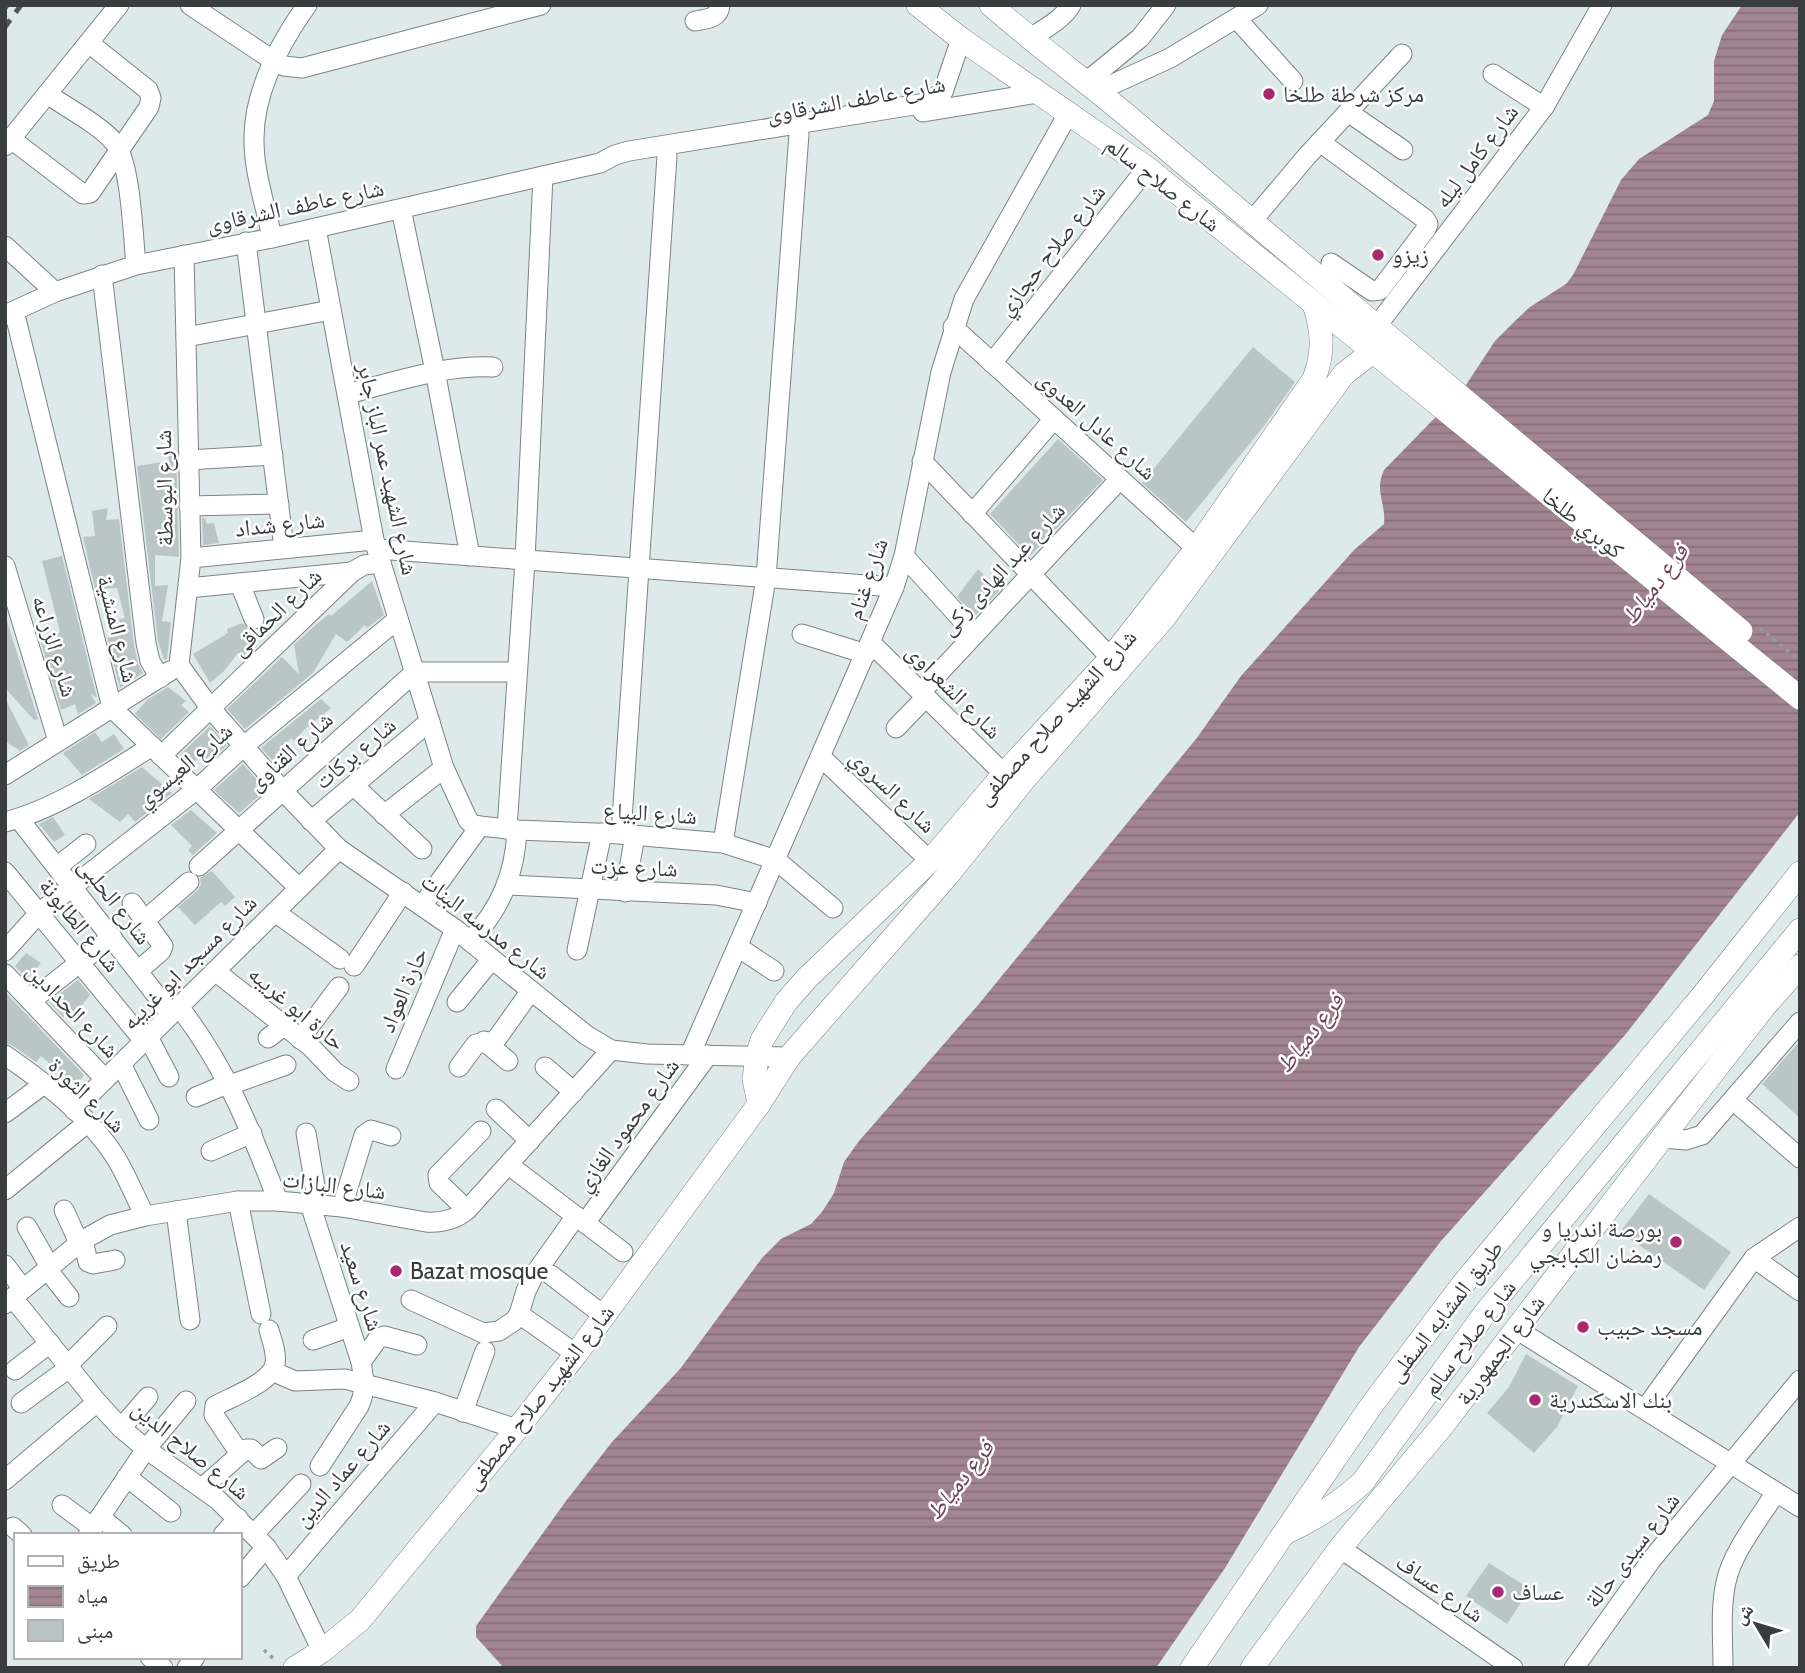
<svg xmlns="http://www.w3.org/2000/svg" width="1805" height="1673" font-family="Cabin,'Noto Naskh Arabic',sans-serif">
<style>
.water{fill:url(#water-rules)}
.building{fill:#bac5c5}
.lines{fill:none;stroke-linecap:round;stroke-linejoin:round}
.minor-casing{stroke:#7a8484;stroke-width:21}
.major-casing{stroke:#7a8484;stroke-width:24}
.path{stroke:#959d9d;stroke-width:3.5;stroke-dasharray:3.5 5;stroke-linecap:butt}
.minor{stroke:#fff;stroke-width:19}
.major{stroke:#fff;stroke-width:23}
.rail{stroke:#525757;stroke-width:5;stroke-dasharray:9 9;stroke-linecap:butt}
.poi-dot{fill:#aa2772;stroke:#fff;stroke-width:2.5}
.labels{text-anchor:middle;stroke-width:5;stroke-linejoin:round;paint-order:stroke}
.poi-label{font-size:23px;fill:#393d3d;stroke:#fff;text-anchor:start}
.street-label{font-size:23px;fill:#393d3d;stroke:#fff}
.water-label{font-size:24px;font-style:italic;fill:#6f4257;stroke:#fff}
</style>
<defs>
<pattern id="water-rules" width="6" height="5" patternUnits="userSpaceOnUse" patternTransform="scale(1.75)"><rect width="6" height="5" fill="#a38592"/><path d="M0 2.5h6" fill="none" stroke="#866e78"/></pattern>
</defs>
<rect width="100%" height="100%" fill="#deeaea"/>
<path class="water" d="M1742 5H1800V812L1625 1035 1441 1241 1359 1347 1225 1568 1156 1668H504L476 1637V1626L566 1501 612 1442 680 1369 762 1258 781 1239 811 1224 822 1212 834 1193 844 1162 859 1141 978 1005 1196 739 1241 676 1354 550 1384 524C1386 502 1374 492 1384 470L1464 388 1495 341 1515 321 1530 307 1566 284 1573 275 1621 180 1639 159 1708 115 1714 101V61L1722 35Z"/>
<g class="building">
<path d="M1253 347 1295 382 1264 426 1186 522 1142 483Z"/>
<path d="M1058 439 1103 480 1030 556 990 514Z"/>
<path d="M176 451 179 557 155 555V586L168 585 162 621 171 622 167 659 164 660 158 641 137 466 169 461 168 452Z"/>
<path d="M108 508 106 520 119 519 134 645 138 664 143 673 120 688 107 638 123 634 119 619 125 618 117 588 95 589 83 537 95 536 92 511Z"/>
<path d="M202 518H205L207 524 214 523 219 543 203 545Z"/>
<path d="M62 556 97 698 90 693 96 703 78 714 75 704 61 710 40 639 60 632 42 561Z"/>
<path d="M978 569 999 591 975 616 957 597Z"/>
<path d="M372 581 384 615 367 628 365 625 347 642 336 634 313 673 245 729 227 709 282 657 299 674 294 645 312 628 329 614 331 616Z"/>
<path d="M5 615 38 719 34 720 5 688Z"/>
<path d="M242 623 250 630 257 646 242 657 238 653 224 671 210 683 193 654 228 633 227 629Z"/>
<path d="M168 687 186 701 181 705 189 712 161 739 135 714 147 700Z"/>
<path d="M5 698 29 745 20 751 5 741Z"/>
<path d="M321 699 331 708 304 730 294 741 291 738 273 761 261 748Z"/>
<path d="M210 726 227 745 209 762 201 755 190 766 179 756Z"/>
<path d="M95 732 102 742 114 734 124 749 82 775 63 753Z"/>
<path d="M243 764 266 790 239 813 214 790Z"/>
<path d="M142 767 172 793 135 822 128 814 120 822 89 799Z"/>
<path d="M191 810 217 833 193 855 188 850 192 846 171 825Z"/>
<path d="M53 817 65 835 54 842 39 824Z"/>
<path d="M212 871 235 897 225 906 221 902 195 925 178 907 197 891 201 885 200 878Z"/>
<path d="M26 953 41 963 27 979 15 966Z"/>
<path d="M78 980 90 995 73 1016 62 1002 64 1018 49 1002Z"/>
<path d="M5 992 84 1075 76 1086 41 1056 36 1062 12 1045 5 1043Z"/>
<path d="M1800 1041V1118L1762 1084Z"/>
<path d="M1649 1194 1731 1252 1704 1290 1620 1232Z"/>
<path d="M1526 1354 1578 1386 1557 1427 1534 1453 1487 1413 1509 1387Z"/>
<path d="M1489 1563 1530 1589 1507 1624 1466 1596Z"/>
</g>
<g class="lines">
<g class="minor-casing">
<g id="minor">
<path d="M190 5 274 61 284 66 302 68 541 5"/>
<path d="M1237 19 1293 81"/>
<path d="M695 21C706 19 719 19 720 5"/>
<path d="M1029 39C1044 29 1062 20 1071 5"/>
<path d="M1493 74 1544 107"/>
<path d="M1086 82 1140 38 1166 5"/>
<path d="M1098 91 1170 58 1258 5"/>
<path d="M47 94C66 107 100 125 114 142 131 161 133 237 136 265"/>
<path d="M923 112 1038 93"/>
<path d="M1348 112 1403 150"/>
<path d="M11 139 83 194 90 193 149 107 151 98 148 90 89 43"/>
<path d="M1320 142 1425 219 1428 224 1426 229 1380 290 1372 291 1331 263"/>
<path d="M5 146 119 5"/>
<path d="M401 209 435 371 470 556"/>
<path d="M1252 221 1307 156 1402 54"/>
<path d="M316 228 374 540 444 768 468 820 473 825 480 826 517 830 621 834 723 843 776 860 833 908"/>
<path d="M272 238C266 207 254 173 254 141 253 93 280 43 307 5"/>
<path d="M246 242 284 548"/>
<path d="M5 246 55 292"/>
<path d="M184 255 191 558 179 665 211 709 283 791 339 849 455 929 586 1035 611 1050 647 1054 789 1057"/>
<path d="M102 275 146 643 150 661 160 678"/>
<path d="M14 311 112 708 299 888"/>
<path d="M5 315 55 292 136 265 272 238 543 176 600 163 615 155 629 151 926 103 943 92 961 39"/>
<path d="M953 327 1207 558"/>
<path d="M1376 327 1544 107 1602 5"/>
<path d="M186 337 331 310"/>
<path d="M992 363 1147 168"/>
<path d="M347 394C395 382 443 365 493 367"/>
<path d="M188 460 273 455"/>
<path d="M922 461 1111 658"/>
<path d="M189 506 279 504"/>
<path d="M972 514 1054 419"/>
<path d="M377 549 894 587"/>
<path d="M904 556 975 634"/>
<path d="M191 558 374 540"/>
<path d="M5 566 58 741"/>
<path d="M240 584 254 619"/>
<path d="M188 588 352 572"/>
<path d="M802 634 866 654"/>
<path d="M871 643 1004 774"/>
<path d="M921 692 1120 479"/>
<path d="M896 728 926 697"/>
<path d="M161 756 352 572 364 565 381 563"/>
<path d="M821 757 930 861"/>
<path d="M5 775 170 671"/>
<path d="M354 786 422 849"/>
<path d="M384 815 444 768"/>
<path d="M19 819 171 1014"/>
<path d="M311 821 430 721"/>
<path d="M5 822C56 809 108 774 152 746"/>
<path d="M507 829 525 560 543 176"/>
<path d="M621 834 667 156"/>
<path d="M723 843 766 578 799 134"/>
<path d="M199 866 415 672H517"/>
<path d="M57 867 86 844"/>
<path d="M5 872 144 1041"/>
<path d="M508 885 716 895 757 903"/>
<path d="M625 892 635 835"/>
<path d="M132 903 163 946 161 951 138 971"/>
<path d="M422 906 480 826"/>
<path d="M275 912 340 959"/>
<path d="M145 920 189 882"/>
<path d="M470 941C500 909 515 875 517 830"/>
<path d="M738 947 774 971"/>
<path d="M577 950 602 833"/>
<path d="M5 951 39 913 197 789 244 746 398 619"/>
<path d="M354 966 403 892"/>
<path d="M215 971 310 1046 335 1072 349 1081"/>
<path d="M5 974 105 1079"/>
<path d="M31 1001 112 937"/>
<path d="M457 1002 492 959"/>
<path d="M179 1007C225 1065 252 1133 278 1201"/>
<path d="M148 1037 169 1077"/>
<path d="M268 1038 284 1026"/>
<path d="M300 1039 339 987"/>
<path d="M484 1041 508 1061"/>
<path d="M5 1055C45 1083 90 1116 116 1158 127 1176 135 1197 145 1216"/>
<path d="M690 1055 894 587 904 556 941 372 964 299 1068 114"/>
<path d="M121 1064 149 1120"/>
<path d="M459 1067 476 1044 495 1041 498 1037 530 992"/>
<path d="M545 1067 574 1092"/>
<path d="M396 1069 455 929"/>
<path d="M230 1085 286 1065"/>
<path d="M196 1097 229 1083"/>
<path d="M1733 1100 1800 1158"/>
<path d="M496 1109 530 1141"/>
<path d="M74 1110 339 849"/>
<path d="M5 1113 44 1084"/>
<path d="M306 1133 318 1204"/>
<path d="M1662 1138 1686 1140 1702 1135 1800 1022"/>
<path d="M211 1151 252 1133"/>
<path d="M509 1165 623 1252"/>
<path d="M5 1190 87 1123"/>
<path d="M238 1201 261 1314"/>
<path d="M310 1204 361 1362C364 1379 366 1391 359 1406L320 1466"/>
<path d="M342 1207 364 1135 371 1130 391 1136"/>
<path d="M64 1210 79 1243"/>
<path d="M467 1210 439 1183 438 1175 481 1131"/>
<path d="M176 1211 190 1320"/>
<path d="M585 1223 708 1055"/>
<path d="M27 1227 50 1267"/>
<path d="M83 1240 88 1262 93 1264 115 1260"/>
<path d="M1754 1258 1800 1291"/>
<path d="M5 1265 23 1289"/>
<path d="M47 1269 69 1297"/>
<path d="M551 1275 603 1315"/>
<path d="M13 1298 97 1402 121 1428 146 1449 218 1500 266 1547 286 1576 322 1651"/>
<path d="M411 1300 483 1333 499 1331 514 1321 519 1314 526 1291 534 1275 576 1216"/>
<path d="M5 1304 83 1240 110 1225 145 1216 238 1201H278L342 1207 426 1222C441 1223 455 1220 467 1210L611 1050"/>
<path d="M519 1314 576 1354"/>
<path d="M1516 1329 1800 1507"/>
<path d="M313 1340 349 1327"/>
<path d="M361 1362 377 1340 384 1336 417 1345"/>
<path d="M68 1365 107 1326"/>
<path d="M15 1370 50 1343"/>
<path d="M272 1371 295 1381 345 1379 364 1384 435 1402 517 1429"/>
<path d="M21 1403 69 1368"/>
<path d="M1645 1409 1754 1258 1800 1227"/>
<path d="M463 1412 485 1351"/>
<path d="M121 1428 148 1397"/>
<path d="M240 1454 214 1415 215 1406C231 1397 271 1383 275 1364 277 1353 272 1341 269 1330"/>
<path d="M127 1477 171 1512"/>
<path d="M5 1480 97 1402"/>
<path d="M202 1488 246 1449H251L261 1459 277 1448"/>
<path d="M62 1505 93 1528"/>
<path d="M100 1517 122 1535"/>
<path d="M13 1527 22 1535"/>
<path d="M254 1534 301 1484"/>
<path d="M88 1535 146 1449 186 1401"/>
<path d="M223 1535 238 1518"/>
<path d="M1340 1548 1513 1668"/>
<path d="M286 1576 435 1402"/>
<path d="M240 1578 266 1547"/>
<path d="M150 1657 163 1668"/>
<path d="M187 1668 195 1657"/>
<path d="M1574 1668 1652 1559 1800 1380"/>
<path d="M1723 1668C1723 1640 1720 1609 1726 1582 1732 1552 1760 1518 1776 1492"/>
</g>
</g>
<g class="major-casing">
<g id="major">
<path d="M918 5 961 39 1147 168 1800 698"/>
<path d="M991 5C1036 45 1085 80 1130 118 1333 290 1536 461 1741 631"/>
<path d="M759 1104 754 1079 757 1056 762 1040 786 1002 807 978 930 861 1004 774 1111 658 1196 549 1314 379C1324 352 1323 332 1314 304"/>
<path d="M1285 1533C1314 1520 1338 1504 1362 1483L1486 1312 1800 930"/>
<path d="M295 1668 322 1651 360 1620 517 1429 576 1354 759 1104 789 1057 947 876 1023 781 1164 618 1344 374 1372 352"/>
<path d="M1192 1668 1371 1406 1463 1284 1703 995 1800 873"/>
<path d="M1252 1668 1340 1548 1443 1425 1662 1138 1764 1007 1800 966"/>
</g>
</g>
<g class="path">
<path d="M1760 628 1800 661"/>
<path d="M264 1650 276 1661"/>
</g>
<use href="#minor" class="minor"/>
<use href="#major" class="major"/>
<g class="rail">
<path d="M5 8 7 5"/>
<path d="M5 27 21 5"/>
</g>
</g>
<g class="poi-dot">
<circle cx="1269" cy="94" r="7"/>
<circle cx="1378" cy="255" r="7"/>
<circle cx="1676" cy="1242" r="7"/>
<circle cx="396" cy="1271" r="7"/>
<circle cx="1583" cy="1327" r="7"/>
<circle cx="1535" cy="1400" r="7"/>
<circle cx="1498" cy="1592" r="7"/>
</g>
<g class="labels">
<g class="poi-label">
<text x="1283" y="102">مركز شرطة طلخا</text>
<text x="1392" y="263">زيزو</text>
<text x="1662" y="1237" text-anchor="end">بورصة اندريا و<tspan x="1662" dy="26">رمضان الكبابجي</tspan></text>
<text x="410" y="1279">Bazat mosque</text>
<text x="1597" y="1335">مسجد حبيب</text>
<text x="1549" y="1408">بنك الاسكندرية</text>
<text x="1512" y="1600">عساف</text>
</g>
<g class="street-label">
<text transform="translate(856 99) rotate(-10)" y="8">شارع عاطف الشرقاوى</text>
<text transform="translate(1476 156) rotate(-53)" y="8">شارع كامل ليله</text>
<text transform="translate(1163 184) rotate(38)" y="8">شارع صلاح سالم</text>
<text transform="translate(295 206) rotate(-12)" y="8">شارع عاطف الشرقاوى</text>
<text transform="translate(1051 250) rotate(-52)" y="8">شارع صلاح حجازي</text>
<text transform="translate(1097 425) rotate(42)" y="8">شارع عادل العدوى</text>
<text transform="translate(388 469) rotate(78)" y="8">شارع الشهيد عمر الباز جابر</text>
<text transform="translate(164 488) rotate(-91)" y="8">شارع البوسطة</text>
<text transform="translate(1583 523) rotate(39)" y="8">كوبري طلخا</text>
<text transform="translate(280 524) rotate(-6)" y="8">شارع شداد</text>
<text transform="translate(1002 569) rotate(-47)" y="8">شارع عبد الهادى زكى</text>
<text transform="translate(867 579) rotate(-71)" y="8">شارع غنام</text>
<text transform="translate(276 612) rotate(-44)" y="8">شارع الحماقى</text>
<text transform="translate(118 629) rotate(76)" y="8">شارع المنشية</text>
<text transform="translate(55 646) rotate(73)" y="8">شارع الزراعه</text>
<text transform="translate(954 691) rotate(45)" y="8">شارع الشعراوى</text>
<text transform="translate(1056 717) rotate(-48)" y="8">شارع الشهيد صلاح مصطفى</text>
<text transform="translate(290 751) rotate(-42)" y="8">شارع القناوى</text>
<text transform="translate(355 753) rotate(-40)" y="8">شارع بركات</text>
<text transform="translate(184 765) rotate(-40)" y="8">شارع العيسوي</text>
<text transform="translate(893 791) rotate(44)" y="8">شارع السروي</text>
<text transform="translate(650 813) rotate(4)" y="8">شارع البياع</text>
<text transform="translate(634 867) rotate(2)" y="8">شارع عزت</text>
<text transform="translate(115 901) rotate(52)" y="8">شارع الحلبى</text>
<text transform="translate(80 925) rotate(51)" y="8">شارع الطابونة</text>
<text transform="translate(486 926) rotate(38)" y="8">شارع مدرسه البنات</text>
<text transform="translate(189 962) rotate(-45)" y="8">شارع مسجد ابو غريبه</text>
<text transform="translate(403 990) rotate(-67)" y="8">حارة العواد</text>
<text transform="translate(297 1008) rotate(40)" y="8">حارة ابو غريبه</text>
<text transform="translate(73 1010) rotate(46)" y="8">شارع الحدادين</text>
<text transform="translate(87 1095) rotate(44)" y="8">شارع الثورة</text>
<text transform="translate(627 1125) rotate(-54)" y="8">شارع محمود الغازي</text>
<text transform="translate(334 1185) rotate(7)" y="8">شارع البازات</text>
<text transform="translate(362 1286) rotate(72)" y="8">شارع سعيد</text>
<text transform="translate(1445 1311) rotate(-52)" y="8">طريق المشايه السفلى</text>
<text transform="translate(1469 1338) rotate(-53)" y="8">شارع صلاح سالم</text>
<text transform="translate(1500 1350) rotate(-53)" y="8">شارع الجمهورية</text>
<text transform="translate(539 1397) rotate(-52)" y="8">شارع الشهيد صلاح مصطفى</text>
<text transform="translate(191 1450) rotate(39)" y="8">شارع صلاح الدين</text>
<text transform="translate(342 1473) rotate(-49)" y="8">شارع عماد الدين</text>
<text transform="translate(1632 1550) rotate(-52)" y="8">شارع سيدى حالة</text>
<text transform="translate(1440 1588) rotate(35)" y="8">شارع عساف</text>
</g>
<g class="water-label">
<text transform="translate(1655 584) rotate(-53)" y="8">فرع دمياط</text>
<text transform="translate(1310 1033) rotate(-52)" y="8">فرع دمياط</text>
<text transform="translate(960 1480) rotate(-52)" y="8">فرع دمياط</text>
</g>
</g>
<rect width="1805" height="1673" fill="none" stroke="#393d3d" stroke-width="14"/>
<rect x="14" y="1533" width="228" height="126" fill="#ffffff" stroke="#b0b1b1" stroke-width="2"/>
<rect x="28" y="1556" width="35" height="10" fill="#ffffff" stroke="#b0b1b1" stroke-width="2"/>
<text x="77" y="1568" font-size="21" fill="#393d3d">طريق</text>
<rect x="28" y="1586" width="35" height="21" fill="url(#water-rules)" stroke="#b0b1b1" stroke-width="2"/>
<text x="77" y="1603" font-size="21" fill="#393d3d">مياه</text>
<rect x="28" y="1620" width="35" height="21" fill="#bac5c5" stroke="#b0b1b1" stroke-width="2"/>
<text x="77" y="1638" font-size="21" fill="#393d3d">مبنى</text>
<g transform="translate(1756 1624) rotate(308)" stroke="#ffffff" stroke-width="5" paint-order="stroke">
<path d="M0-5L12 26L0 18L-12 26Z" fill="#393d3d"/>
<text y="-10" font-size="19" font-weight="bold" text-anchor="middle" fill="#393d3d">ش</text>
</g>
</svg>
